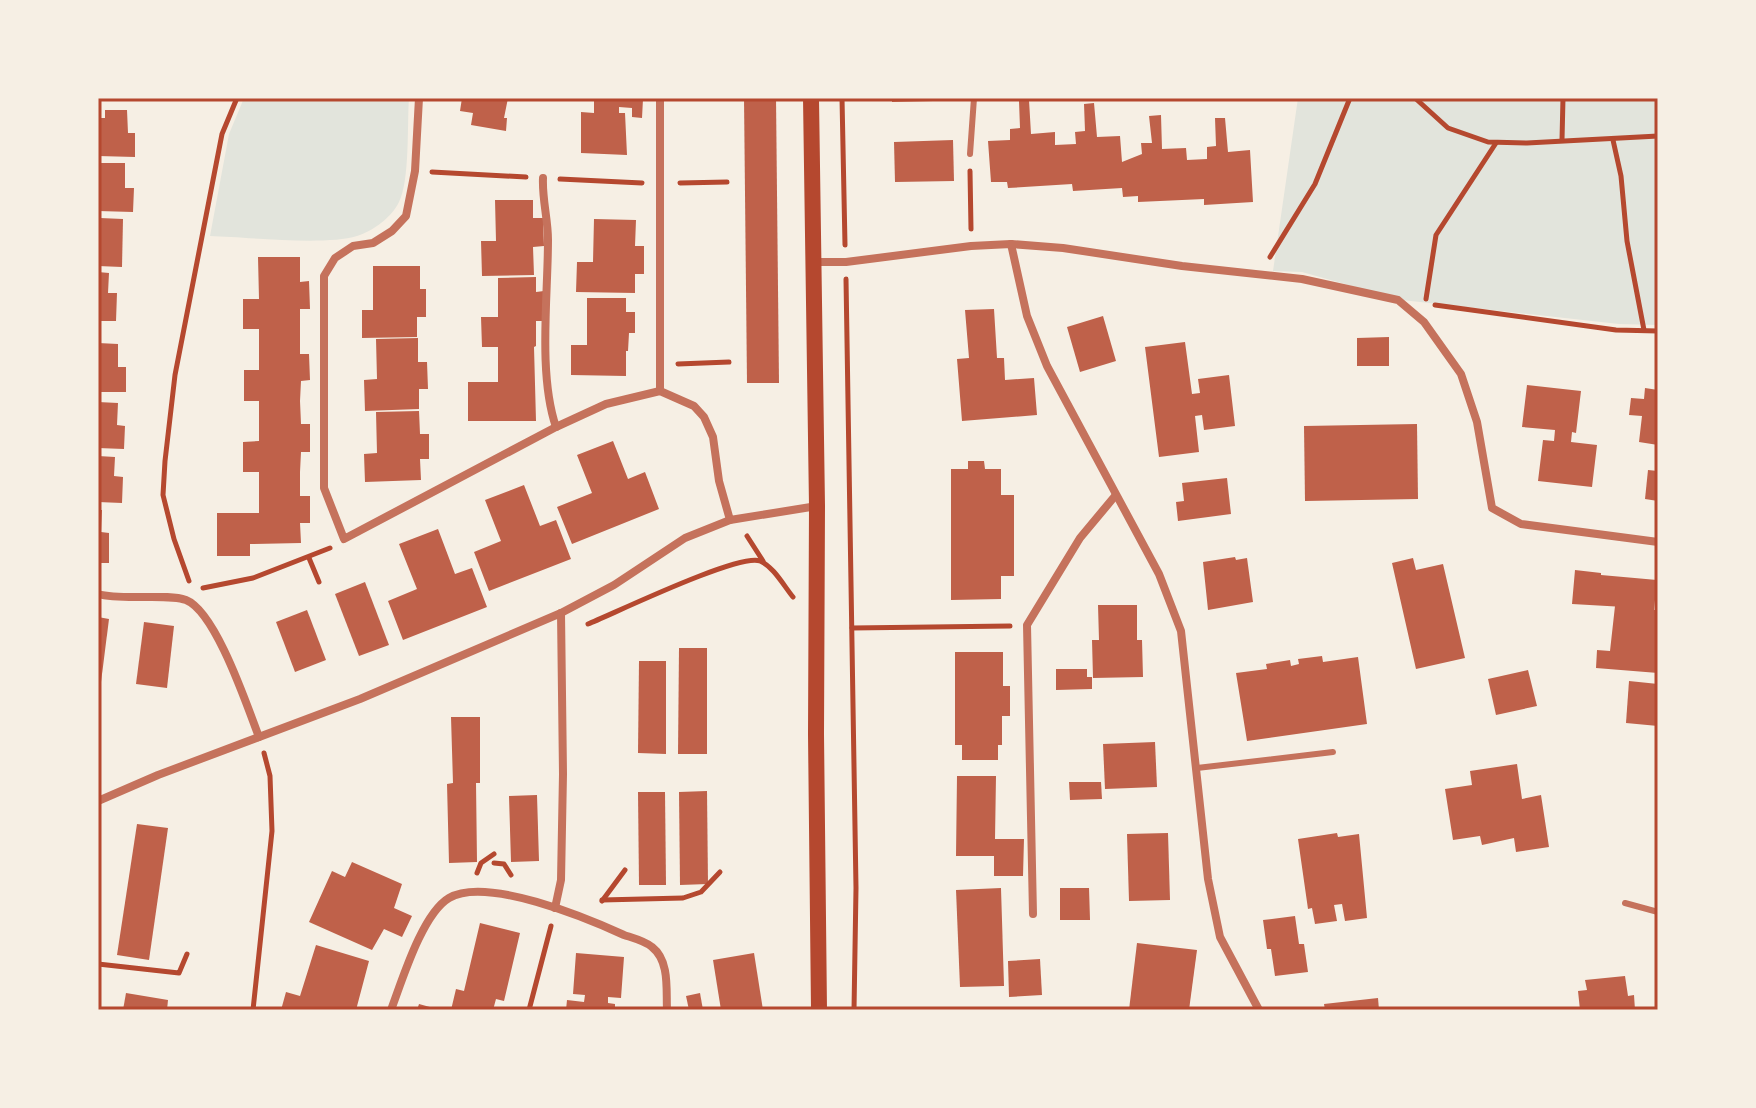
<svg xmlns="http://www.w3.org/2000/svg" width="1756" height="1108" font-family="'Sofia Sans Condensed',sans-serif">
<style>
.green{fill:#e2e4dc}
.building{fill:#bf614a}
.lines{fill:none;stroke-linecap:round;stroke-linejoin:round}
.path{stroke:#b5482f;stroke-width:5}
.service{stroke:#c5725c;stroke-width:6}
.minor{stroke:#c5725c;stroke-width:8}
.secondary{stroke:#b5482f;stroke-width:16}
.neatline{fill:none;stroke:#b5482f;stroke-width:3}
</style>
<rect width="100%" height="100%" fill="#f6efe4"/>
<g class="green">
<path d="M244 98H409C407 124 410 180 399 202 392 217 373 231 357 236 324 246 248 237 210 236L229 134Z"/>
<path d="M1298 98H1658V325L1619 324 1402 300 1302 272 1273 271Z"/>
</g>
<g class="building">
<path d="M462 98H508L504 118H507L506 131 471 125 473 113 460 111Z"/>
<path d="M594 98 643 99 642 118 632 117V108L619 107V113H625L627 155 581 153V112L594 113Z"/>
<path d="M744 98H776L779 383H747Z"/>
<path d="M892 98H933V101L892 102Z"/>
<path d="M1029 100 1031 134 1055 132V145L1076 144 1075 132 1085 131 1084 104 1094 103 1097 137 1120 136 1122 162 1142 154 1141 143H1152L1149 116 1161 115 1162 149 1186 148 1187 160 1207 159V147L1216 146 1215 118H1225L1228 152 1250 150 1253 202 1204 205V199L1138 202V196L1123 197 1122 188 1073 191 1072 184 1008 188 1007 182H991L988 141 1010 140V129L1020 128 1019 101Z"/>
<path d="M105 110H127L128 133H135V157L98 156V118H105Z"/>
<path d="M953 140 954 181 895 182 894 142Z"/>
<path d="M98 163H125V188H134L133 212 98 211Z"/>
<path d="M495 200H533V218H543L544 246 533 247 534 275 482 276 481 241H496Z"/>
<path d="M100 218 123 219 122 267 98 266Z"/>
<path d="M594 219 636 220 635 246H644V274H635V293L576 292 577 262H593Z"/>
<path d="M258 257H300V282L309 281 310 309H300V354H309L310 380 301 381 300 401 301 424H310V452H301L300 472V496H310V523H300L301 543 250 544V556H217V513H259V472H243V442L259 441V401H244V370H259V329H243V299H259Z"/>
<path d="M373 266H420V289H426V317H417V337L362 338V310H373Z"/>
<path d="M98 272 109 273 108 293H117L116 321H98Z"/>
<path d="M536 277V292L544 291V321H536V346L534 347 536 421H468V382H498V347H482L481 317H498V278Z"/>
<path d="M587 298H626V312H635V333H629L628 351H626V376L571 375V345H587Z"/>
<path d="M994 309 997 358H1004L1005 380 1034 378 1037 415 962 421 957 359 969 358 965 310Z"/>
<path d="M1103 316 1116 361 1080 372 1067 327Z"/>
<path d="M1389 337V366H1357V338Z"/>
<path d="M418 338V362H427L428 389H419V409L365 411 364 380 377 379 376 339Z"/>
<path d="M1185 342 1192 394 1200 393 1198 379 1229 375 1235 426 1204 430 1202 415 1195 416 1199 452 1159 457 1145 347Z"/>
<path d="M98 343 118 344V367H126V392H98Z"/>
<path d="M1527 385 1581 391 1576 433 1572 432 1571 442 1597 445 1592 487 1538 481 1543 440 1554 441 1555 430 1522 427Z"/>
<path d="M1645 388 1658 390V445L1639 442 1642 416 1629 415 1631 398 1644 399Z"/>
<path d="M98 402 118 403 117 425 125 426 124 449 98 448Z"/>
<path d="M419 411 420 434H429V459H420L421 480 365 482 364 454 377 453 376 412Z"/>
<path d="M1417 424 1418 499 1305 501 1304 426Z"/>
<path d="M613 441 628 479 645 472 659 509 572 544 557 507 592 493 577 455Z"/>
<path d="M98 456 115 457 114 476 123 477 122 503 98 502Z"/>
<path d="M968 461H984L985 469H1001V495H1014V576H1001V599L951 600V469H968Z"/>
<path d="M1648 470 1658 471V501L1645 499Z"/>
<path d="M1227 478 1231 514 1178 521 1176 502 1184 501 1182 483Z"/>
<path d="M524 485 540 526 556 520 571 559 489 591 474 552 501 541 485 500Z"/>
<path d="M98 510H102L101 532 109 533V563H98Z"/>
<path d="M438 529 455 574 472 568 487 607 403 640 388 601 417 589 399 544Z"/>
<path d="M1235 557 1236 560 1247 558 1253 602 1208 610 1203 562Z"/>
<path d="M1413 558 1416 570 1443 564 1465 658 1416 669 1392 563Z"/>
<path d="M1575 570 1601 573V575L1657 580 1654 610H1658V673L1596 668 1597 650 1610 651 1615 606 1642 608 1572 604Z"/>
<path d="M365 582 389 645 359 656 335 594Z"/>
<path d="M1098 605H1137V640H1142L1143 677 1093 678 1092 640H1099Z"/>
<path d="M307 610 326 660 295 672 276 622Z"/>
<path d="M98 617 109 619 100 690H98Z"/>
<path d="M144 622 174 626 167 688 136 684Z"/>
<path d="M679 648H707V754H678Z"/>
<path d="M955 652H1003V686H1010V716H1002V745H998V760H962V745H955Z"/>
<path d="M1322 656 1323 662 1358 657 1367 724 1247 741 1236 673 1267 669 1266 664 1290 660 1291 666 1299 664 1298 659Z"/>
<path d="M639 661H666V754L638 753Z"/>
<path d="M1056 669H1087V677H1092V689L1056 690Z"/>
<path d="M1528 670 1537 706 1496 715 1488 679Z"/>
<path d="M1629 681 1658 684V726L1626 723Z"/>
<path d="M451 717H480V783H476L477 862 449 863 447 784 453 783Z"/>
<path d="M1155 742 1157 787 1105 789 1103 744Z"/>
<path d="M1517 764 1522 799 1541 795 1549 847 1516 852 1514 838 1482 845 1480 836 1453 840 1445 789 1472 785 1470 771Z"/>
<path d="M957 776H996L995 839H1024L1023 876H994V856H956Z"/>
<path d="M1069 782H1101L1102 799 1070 800Z"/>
<path d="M707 791 708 884 680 885 679 792Z"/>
<path d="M638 792H665L666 885H639Z"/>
<path d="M537 795 539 861 511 862 509 796Z"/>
<path d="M137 824 168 828 149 960 117 955Z"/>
<path d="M1168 833 1170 900 1129 901 1127 834Z"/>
<path d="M1337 833 1338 837 1359 834 1367 918 1345 921 1342 904 1334 905 1337 921 1315 924 1312 908 1308 909 1298 839Z"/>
<path d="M352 862 402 884 394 908 412 916 402 937 384 929 372 950 309 922 332 871 345 877Z"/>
<path d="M1001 888 1004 986 960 987 956 890Z"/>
<path d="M1060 888H1089L1090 920H1060Z"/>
<path d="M1295 916 1299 944H1304L1308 972 1275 976 1271 949H1267L1263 920Z"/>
<path d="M480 923 520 933 504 1001 496 999 493 1010H451L456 989 464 991Z"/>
<path d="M1137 943 1197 950 1189 1010H1129Z"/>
<path d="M316 945 369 961 356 1010H281L286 992 300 996Z"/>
<path d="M576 953 624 957 621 998 608 997V1003L615 1004V1010H566L567 1000 584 1002 585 995 573 994Z"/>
<path d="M754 953 763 1010H721L713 960Z"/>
<path d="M1040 959 1042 995 1009 997 1008 961Z"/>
<path d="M1625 976 1628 996 1634 995 1635 1010H1580L1578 991 1587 990 1585 980Z"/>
<path d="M126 993 168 1000 167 1010H123Z"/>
<path d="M700 993 703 1010H689L686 996Z"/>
<path d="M1378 998 1379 1010H1325L1324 1004Z"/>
<path d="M419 1004 437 1009V1010H417Z"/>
</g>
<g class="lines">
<g class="path">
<path d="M842 98 845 245"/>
<path d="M1415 98 1448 128 1488 142 1527 143 1658 136"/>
<path d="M1562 140 1563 98"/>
<path d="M1613 140 1621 176 1627 241 1644 330"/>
<path d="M970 171 971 229"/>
<path d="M432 172 526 177"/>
<path d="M560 179 642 183"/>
<path d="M680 183 727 182"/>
<path d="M1270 257 1315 184 1350 98"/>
<path d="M846 279 856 888 854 1010"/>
<path d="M1426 299 1436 235 1496 143"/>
<path d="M1435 305 1616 330 1658 331"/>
<path d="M678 364 729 362"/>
<path d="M747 536 763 561"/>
<path d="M309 558 319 582"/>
<path d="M189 581 174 539 163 495 165 461 175 375 222 134 237 98"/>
<path d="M203 588 253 578 330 548"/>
<path d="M588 624C615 613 739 553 760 561 773 566 784 586 793 597"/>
<path d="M852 628 1010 626"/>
<path d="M494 863 504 864 511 875"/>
<path d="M477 873 481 863 494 854"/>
<path d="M602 900 683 898 701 892 720 872"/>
<path d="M602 901 625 870"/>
<path d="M98 964 179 973 187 954"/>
<path d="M253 1010 272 831 270 776 264 753"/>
<path d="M529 1010 551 926"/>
</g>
<g class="service">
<path d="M970 154 974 98"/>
<path d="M1197 768 1333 752"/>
<path d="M98 853V865"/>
<path d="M1625 903 1658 912"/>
</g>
<g class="minor">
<path d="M419 98 415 171 406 216 392 231 373 243 353 246 335 258 324 276V488L344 539 556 427 606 404 660 391 694 406 704 417 713 437 719 481 730 520"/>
<path d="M660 98V391"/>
<path d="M543 178C542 199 548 219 548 240 548 296 538 374 556 427"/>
<path d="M1011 244 1027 316 1047 366 1159 574 1181 631 1208 879 1220 937 1259 1010"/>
<path d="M815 262H846L971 246 1011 244 1063 248 1182 266 1302 279 1398 300 1424 322 1461 374 1477 422 1492 508 1521 524 1658 542"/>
<path d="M98 594C123 601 166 593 186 600 216 612 247 706 259 737"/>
<path d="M98 801 158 775 360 699 561 613 614 585 685 538 730 520 817 506"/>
<path d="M555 908 561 880 563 774 561 613"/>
<path d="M1033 914 1027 625 1080 538 1115 496"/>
<path d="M391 1010C402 981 422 914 449 898 486 876 587 918 624 935 633 938 645 941 652 947 670 961 666 990 667 1010"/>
</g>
<path class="secondary" d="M811 98 817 506 816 734 819 1010"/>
</g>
<rect width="1756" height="1108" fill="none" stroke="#f6efe4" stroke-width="200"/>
<rect x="100" y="100" width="1556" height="908" class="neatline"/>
</svg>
